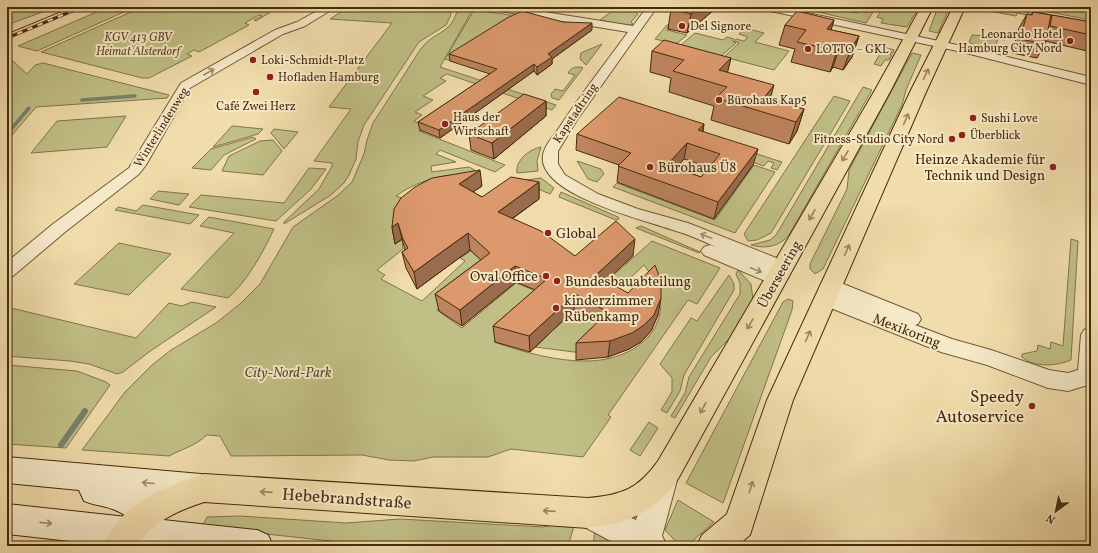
<svg xmlns="http://www.w3.org/2000/svg" width="1098" height="553" font-family="Vollkorn,serif">
<style>
.green{fill:#c0bf85;stroke:#827549}
.lines{fill:none;stroke-linecap:round;stroke-linejoin:round}
.stream-far1{stroke:#79816e;stroke-width:3.5}
.stream{stroke:#79816e;stroke-width:6}
.minor-casing{stroke:#705834;stroke-width:2}
.tertiary-casing{stroke:#705834;stroke-width:2}
.secondary-casing{stroke:#452b0d;stroke-width:2}
.primary-casing{stroke:#452b0d;stroke-width:2}
.minor{fill:#f6e9c8;fill-rule:evenodd}
.tertiary{fill:#f6e9c8;fill-rule:evenodd}
.secondary{fill:#f6e9c8;fill-rule:evenodd}
.primary{fill:#f1ddab;fill-rule:evenodd}
.tram{stroke:#452b0d;stroke-width:1}
.rail-casing{stroke:#452b0d;stroke-width:3}
.rail{stroke:#f6e9c8;stroke-width:2;stroke-dasharray:5.5;stroke-linecap:butt}
.wall{fill:#bd845e;stroke:#452b0d;fill-rule:evenodd}
.shaded-wall{fill:#9a6b4c;stroke:#452b0d}
.building{fill:#dc996d;stroke:#452b0d;fill-rule:evenodd}
.oneway{stroke:#9e8a6a}
.oneway2{stroke:#9b845c}
.poi-dot{fill:#8f2418;stroke:#f6e9c8;stroke-width:1.5}
.labels{text-anchor:middle;stroke-width:4;stroke-linejoin:round;paint-order:stroke}
.far-poi-label{font-size:12px;fill:#452b0d;stroke:#f6e9c8;text-anchor:start}
.far-park-label{font-size:12px;font-style:italic;fill:#5e4925;stroke:#f6e9c8}
.far-street-label{font-size:12px;fill:#452b0d;stroke:#f6e9c8}
.poi-label{font-size:14px;fill:#452b0d;stroke:#f6e9c8;text-anchor:start}
.street-label{font-size:14px;fill:#452b0d;stroke:#f6e9c8}
.park-label{font-size:14px;font-style:italic;fill:#5e4925;stroke:#f6e9c8}
.near-poi-label{font-size:17px;fill:#452b0d;stroke:#f6e9c8;text-anchor:end}
.near-street-label{font-size:17px;fill:#452b0d;stroke:#f6e9c8}
</style>
<rect width="100%" height="100%" fill="#f1ddab"/>
<filter id="stains"><feTurbulence type="fractalNoise" baseFrequency=".005" numOctaves="4"/><feColorMatrix values="0 0 0 0 .2 0 0 0 0 .09 0 0 0 0 .02 0 0 0 .5 -.17"/></filter>
<radialGradient id="worn" r=".72"><stop offset=".6" stop-color="#630" stop-opacity="0"/><stop offset="1" stop-color="#630" stop-opacity=".3"/></radialGradient>
<g class="green">
<path d="M7 7H56L7 25Z"/>
<path d="M108 7H135L37 51 18 46Z"/>
<path d="M142 7H279L256 21 254 20 262 16 259 15 245 23 249 25 199 52 194 50 187 54 192 56 149 78H142L41 52Z"/>
<path d="M349 7H452L450 17 446 25 419 42 364 125 358 142 356 159 349 175 344 183 331 195 284 224V222L319 189 332 166V163L314 161 351 109 329 107 392 23 330 19Z"/>
<path d="M458 7 473 9 440 67 556 105 552 110 447 74 440 78 446 81 423 96 433 100 415 112 422 115 414 121 425 126 419 131 505 165 495 172 440 150 436 154 456 162 431 166 432 172 469 167 475 170C466 177 450 174 439 177 423 181 410 186 396 196L414 202 394 235 395 244 402 240 403 249 377 270 385 275 381 279 422 301 465 261 460 258 471 251 490 268 437 310 462 328 516 283 547 295 494 342C522 352 559 362 589 361 645 359 684 316 644 265L609 298 597 290 652 241 720 268 697 304 688 300 608 415 611 417 583 457 511 449 488 457H433L414 461 389 460 362 455 231 456 220 436 207 435C195 446 182 449 169 456L82 450 125 392 152 365 171 350 216 323 241 303 260 284 293 227 337 196 352 182 364 154 367 140 373 123 420 50C434 30 452 36 458 7Z"/>
<path d="M618 7 633 10 638 14 631 22 633 24 629 26 600 20Z"/>
<path d="M796 7H829L857 13 859 11 868 12 875 9 866 23Z"/>
<path d="M884 7H919L907 27 881 23 883 19 877 17Z"/>
<path d="M938 7H950L938 33 929 31Z"/>
<path d="M985 7H1012L1091 23 1080 26 1017 13 1016 16 984 10Z"/>
<path d="M1023 7H1090L1091 20Z"/>
<path d="M474 10 524 17 451 61 445 59Z"/>
<path d="M667 25H669L667 30 687 35 676 44 655 39Z"/>
<path d="M745 28 764 33 755 42 789 51 774 70 724 57 739 43 734 41 736 39 744 41 748 37 739 34Z"/>
<path d="M695 33 723 40 727 37 734 39 732 41 736 43 721 56 681 45Z"/>
<path d="M972 35 992 36 1006 39 1005 40 998 39 993 53 983 50 969 42Z"/>
<path d="M602 44 586 65 580 59 581 53Z"/>
<path d="M884 47 894 50 893 53H889L888 54 892 55 889 60H885L881 66 874 64Z"/>
<path d="M912 53 921 55 906 90 902 105 823 269 815 274 810 269V264L847 189 849 170Z"/>
<path d="M13 61 27 74 35 65 43 63 169 95 167 98 36 107 7 141V64Z"/>
<path d="M580 67 583 68 559 100 552 98 551 94 555 89 563 91 575 75 568 73C571 68 574 67 580 67Z"/>
<path d="M863 87 872 90 789 235C779 247 765 249 751 245L770 240 776 235Z"/>
<path d="M834 96 850 101 771 233 757 240 748 241 744 234Z"/>
<path d="M126 116 107 147 31 153 57 121Z"/>
<path d="M232 126H233L263 129 258 134 213 147Z"/>
<path d="M274 129 298 132 284 149 271 133Z"/>
<path d="M253 137 256 139 224 155 211 170 192 168 211 149Z"/>
<path d="M704 137 782 162 777 170 771 168 774 163 768 161 764 166 698 144Z"/>
<path d="M273 140 282 151 263 175 222 171 229 156 260 141Z"/>
<path d="M541 147 537 161 538 171 517 173C515 160 530 149 541 147Z"/>
<path d="M577 161 601 169 604 174 597 182 588 179Z"/>
<path d="M754 165 775 172 735 233 613 187 617 183 715 220Z"/>
<path d="M309 168 326 169 311 189 276 221 189 207 201 195 284 203Z"/>
<path d="M541 178 554 188 550 194 519 181Z"/>
<path d="M158 191 189 194 179 205 150 199Z"/>
<path d="M561 192 618 217 619 219 616 220 559 197Z"/>
<path d="M143 205 199 215 190 224 115 210 118 207 136 211Z"/>
<path d="M209 217 274 229C262 254 248 280 228 298L181 289 234 233 200 226Z"/>
<path d="M641 226 700 252 699 253 636 228Z"/>
<path d="M1071 239 1078 241 1071 360C1057 366 1034 368 1022 357V354L1037 351 1038 345 1050 349 1051 342 1063 346Z"/>
<path d="M119 243 171 254 129 295 74 284Z"/>
<path d="M738 270 751 284 753 299 732 336 711 357 675 418 671 416 685 393 689 377 740 294V283L736 274Z"/>
<path d="M729 275 734 284V290L684 375 680 391 667 413 661 410 672 392V378L660 364 691 318 697 321Z"/>
<path d="M788 299 793 301 792 310 723 503 686 483 783 302Z"/>
<path d="M192 302 216 307 149 352 123 372 117 374 89 364 70 361 7 356V307L136 338 169 303 182 306Z"/>
<path d="M574 310 607 328 582 353 535 347Z"/>
<path d="M7 365 77 371 106 382 110 385 66 448 7 444Z"/>
<path d="M649 422 658 428 640 456 630 450Z"/>
<path d="M678 500 714 522 687 546H680L665 530Z"/>
<path d="M240 516 346 523 400 519 543 527 559 524 574 526 568 546H376L202 527 207 517Z"/>
<path d="M595 530 624 546H593Z"/>
</g>
<g class="lines">
<g class="stream-far1">
<path d="M82 100 135 96"/>
<path d="M7 134 29 108"/>
</g>
<path class="stream" d="M61 445 85 411"/>
<g class="minor-casing">
<g id="minor">
<path d="M324 7H336L305 26 283 34 190 88 146 165 139 174 65 232 13 276 7 278V262L53 224 129 168 181 83 275 30 297 22Z"/>
<path d="M489 7H513L633 26 647 7H657L577 120 558 151V164L565 175 598 194 638 209 688 223 789 263 792 267 789 271 783 273 778 272 782 273 785 278 782 283 776 284 770 283 704 255 701 251 704 247 710 245 716 247C703 241 690 235 676 231 649 221 529 194 544 151 547 143 554 135 559 128 580 95 605 64 628 32L494 10Z"/>
<path d="M761 7H780L962 46 1091 77V85L962 52 766 10Z"/>
<path d="M831 279 918 314 921 319 918 324 915 325 952 339 991 350 1049 370 1068 373 1078 370 1081 335 1084 330 1091 327V384L1068 391 1048 388 987 365 941 352 818 303 816 298 818 293 828 292 825 291 822 286 825 281Z"/>
</g>
</g>
<g class="tertiary-casing">
<path id="tertiary" d="M662 466 672 470 677 480 662 536 667 546H620L577 523 573 513 577 503 588 498 636 520 652 470Z"/>
</g>
<g class="secondary-casing">
<path id="secondary" d="M7 457 201 474 211 478 216 488 211 498 201 502 150 497 154 501 163 520 257 530 268 535 273 546H115L7 534V504L127 517C114 506 99 507 84 501L79 490 7 483Z"/>
</g>
<g class="primary-casing">
<g id="primary">
<path d="M921 7H933L891 90 678 479C656 513 627 523 588 528L204 502C177 511 154 521 137 546H103C122 502 162 488 204 474L588 498C622 495 638 489 658 461L875 90Z"/>
<path d="M953 7H965L926 92 793 400 750 535 737 546H697L702 535 727 514 767 400 910 92Z"/>
</g>
</g>
<use href="#minor" class="minor"/>
<use href="#tertiary" class="tertiary"/>
<use href="#secondary" class="secondary"/>
<use href="#primary" class="primary"/>
<path class="tram" d="M7 34 72 7"/>
<g class="rail-casing">
<path id="rail" d="M7 38 82 7"/>
</g>
<use href="#rail" class="rail"/>
</g>
<g class="wall">
<path d="M671 9H715L687 33 668 29Z"/>
<path d="M1033 12 1091 22V52L1045 41V44L1037 58 1012 53 1019 28 1027 14 1031 15Z"/>
<path d="M834 20 831 30 859 36 852 57 843 70 833 67 830 72 791 62 795 49 779 45 785 25Z"/>
<path d="M592 30 552 59V64L537 75 534 71 440 138 420 130 418 122 490 74 450 61 449 54Z"/>
<path d="M652 51 731 58 727 72 771 99 804 109 797 131 789 144 711 120 714 106 669 92 671 78 650 72Z"/>
<path d="M546 101V116L494 159 471 150 469 134Z"/>
<path d="M704 124 703 132 753 165 714 219 617 182 619 165 576 150 577 134ZM684 159 709 167 701 177 676 168Z"/>
<path d="M539 182V199L512 219 575 256H633L606 280 658 315 651 331 641 342 629 349 608 357 576 360V343L597 323 574 310 530 352 495 342 493 326 535 290 516 282 462 326 439 311 435 294 481 260 470 250 417 289 406 268 402 252 405 250 402 239 395 244 392 227 482 186 473 192 482 197Z"/>
</g>
<g class="shaded-wall">
<path d="M699 7H716L715 9 687 33 691 14Z"/>
<path d="M834 20 828 39 827 29Z"/>
<path d="M592 23V30L552 59V64L537 75V67L548 54Z"/>
<path d="M859 36 852 57 843 70 851 49Z"/>
<path d="M840 46 833 67 830 72 837 51Z"/>
<path d="M731 58 726 79 719 70Z"/>
<path d="M534 64V71L440 138 439 130Z"/>
<path d="M774 85 768 107 764 98Z"/>
<path d="M546 101V116L494 159 492 143Z"/>
<path d="M804 109 797 131 789 144 796 122Z"/>
<path d="M704 124 701 139 695 146 698 130Z"/>
<path d="M687 143 684 159 665 181 667 165Z"/>
<path d="M758 149 753 165 714 219 718 202Z"/>
<path d="M480 170 482 186 461 200 459 184Z"/>
<path d="M539 182V199L499 228 498 212Z"/>
<path d="M398 223 402 239 395 244 392 227Z"/>
<path d="M468 233 470 250 417 289 414 272Z"/>
<path d="M635 239 633 256 595 291 596 275Z"/>
<path d="M515 266 516 282 462 326 460 310Z"/>
<path d="M575 294 574 310 530 352 529 336Z"/>
<path d="M661 298 658 315 651 331 641 342 629 349 608 357 610 341Z"/>
</g>
<g class="building">
<path d="M674 7H699L691 14 671 9Z"/>
<path d="M522 11 563 22 592 23 548 54 552 57 537 67 534 64 439 130 418 122 497 69 449 54 507 18Z"/>
<path d="M797 11 834 20 827 29 859 36 851 49 840 46 837 51 797 42 806 30 785 25Z"/>
<path d="M1033 12 1051 15 1045 44 1020 39 1027 14 1032 15Z"/>
<path d="M1052 15 1091 22V35L1050 26Z"/>
<path d="M664 40 731 58 719 70 774 85 764 98 804 109 796 122 716 98 727 87 673 71 684 60 652 51Z"/>
<path d="M524 94 546 101 492 143 469 134Z"/>
<path d="M619 97 704 124 698 130 758 149 718 202 618 166 631 153 577 134ZM687 143 720 154 701 177 667 165Z"/>
<path d="M480 170 459 184 482 197 511 177 539 182 498 212 541 231 575 256 616 221 635 239 596 275 628 293 655 265 661 281V298L654 315 644 325 632 333 610 341 576 343 608 312 575 294 529 336 493 326 547 279 515 266 460 310 435 294 490 253 468 233 414 272 402 252 408 248 403 239 398 223 392 227 394 209 401 198 415 187 432 178Z"/>
</g>
<defs><path id="oneway-shaft" d="M-6 0H5M1.5-3L5.5 0L1.5 3" fill="none" stroke-width="1.6" stroke-linecap="round" stroke-linejoin="round"/></defs>
<g class="oneway">
<use href="#oneway-shaft" transform="translate(209 72) rotate(-30)"/>
<use href="#oneway-shaft" transform="translate(706 236) rotate(-159)"/>
<use href="#oneway-shaft" transform="translate(756 270) rotate(22)"/>
<use href="#oneway-shaft" transform="translate(148 483) rotate(-175)"/>
<use href="#oneway-shaft" transform="translate(46 523) rotate(6)"/>
</g>
<g class="oneway2">
<use href="#oneway-shaft" transform="translate(926 74) rotate(-65)"/>
<use href="#oneway-shaft" transform="translate(906 119) rotate(-66)"/>
<use href="#oneway-shaft" transform="translate(845 156) rotate(120)"/>
<use href="#oneway-shaft" transform="translate(812 215) rotate(119)"/>
<use href="#oneway-shaft" transform="translate(847 250) rotate(-66)"/>
<use href="#oneway-shaft" transform="translate(750 324) rotate(120)"/>
<use href="#oneway-shaft" transform="translate(808 336) rotate(-66)"/>
<use href="#oneway-shaft" transform="translate(703 408) rotate(119)"/>
<use href="#oneway-shaft" transform="translate(751 487) rotate(-72)"/>
<use href="#oneway-shaft" transform="translate(266 492) rotate(-176)"/>
<use href="#oneway-shaft" transform="translate(549 511) rotate(-176)"/>
</g>
<g class="poi-dot">
<circle cx="682" cy="26" r="4"/>
<circle cx="1070" cy="41" r="4"/>
<circle cx="808" cy="49" r="4"/>
<circle cx="253" cy="60" r="4"/>
<circle cx="270" cy="77" r="4"/>
<circle cx="256" cy="92" r="4"/>
<circle cx="719" cy="100" r="4"/>
<circle cx="973" cy="118" r="4"/>
<circle cx="445" cy="124" r="4"/>
<circle cx="962" cy="135" r="4"/>
<circle cx="952" cy="139" r="4"/>
<circle cx="650" cy="167" r="4"/>
<circle cx="1053" cy="167" r="4"/>
<circle cx="548" cy="233" r="4"/>
<circle cx="546" cy="276" r="4"/>
<circle cx="557" cy="281" r="4"/>
<circle cx="556" cy="308" r="4"/>
<circle cx="1032" cy="406" r="4"/>
</g>
<g class="labels">
<g class="far-poi-label">
<text x="690" y="30">Del Signore</text>
<text x="1062" y="38" text-anchor="end">Leonardo Hotel<tspan x="1062" dy="14">Hamburg City Nord</tspan></text>
<text x="816" y="53">LOTTO – GKL</text>
<text x="261" y="64">Loki-Schmidt-Platz</text>
<text x="278" y="81">Hofladen Hamburg</text>
<text x="727" y="104">Bürohaus Kap5</text>
<text x="256" y="110" text-anchor="middle">Café Zwei Herz</text>
<text x="453" y="121">Haus der<tspan x="453" dy="14">Wirtschaft</tspan></text>
<text x="981" y="122">Sushi Love</text>
<text x="970" y="139">Überblick</text>
<text x="944" y="143" text-anchor="end">Fitness-Studio City Nord</text>
</g>
<g class="far-park-label">
<text x="138" y="41">KGV 413 GBV<tspan x="138" dy="14">Heimat Alsterdorf</tspan></text>
</g>
<g class="far-street-label">
<text transform="translate(575 113) rotate(-56)" y="4">Kapstadtring</text>
<text transform="translate(161 127) rotate(-58)" y="4">Winterlindenweg</text>
</g>
<g class="poi-label">
<text x="1045" y="164" text-anchor="end">Heinze Akademie für<tspan x="1045" dy="16">Technik und Design</tspan></text>
<text x="658" y="172">Bürohaus Ü8</text>
<text x="556" y="238">Global</text>
<text x="538" y="281" text-anchor="end">Oval Office</text>
<text x="565" y="286">Bundesbauabteilung</text>
<text x="564" y="305">kinderzimmer<tspan x="564" dy="16">Rübenkamp</tspan></text>
</g>
<g class="street-label">
<text transform="translate(779 274) rotate(-61)" y="5">Überseering</text>
<text transform="translate(907 330) rotate(21)" y="5">Mexikoring</text>
</g>
<g class="park-label">
<text x="288" y="377">City-Nord-Park</text>
</g>
<g class="near-poi-label">
<text x="1024" y="402">Speedy<tspan x="1024" dy="20">Autoservice</tspan></text>
</g>
<g class="near-street-label">
<text transform="translate(347 498) rotate(4)" y="6">Hebebrandstraße</text>
</g>
</g>
<rect width="1098" height="553" fill="none" stroke="#f1ddab" stroke-width="24"/>
<rect x="8" y="8" width="1082" height="537" fill="none" stroke="#452b0d" stroke-width="2"/>
<rect x="12" y="12" width="1074" height="529" fill="none" stroke="#452b0d"/>
<g transform="translate(1056 511) rotate(213)" stroke="#f6e9c8" stroke-width="3" paint-order="stroke">
<path d="M0-3L7 15L0 10L-7 15Z" fill="#452b0d"/>
<text y="-6" font-size="11" font-weight="bold" text-anchor="middle" fill="#452b0d">N</text>
</g>
<rect width="100%" height="100%" filter="url(#stains)"/>
<rect width="100%" height="100%" fill="url(#worn)"/>
</svg>
